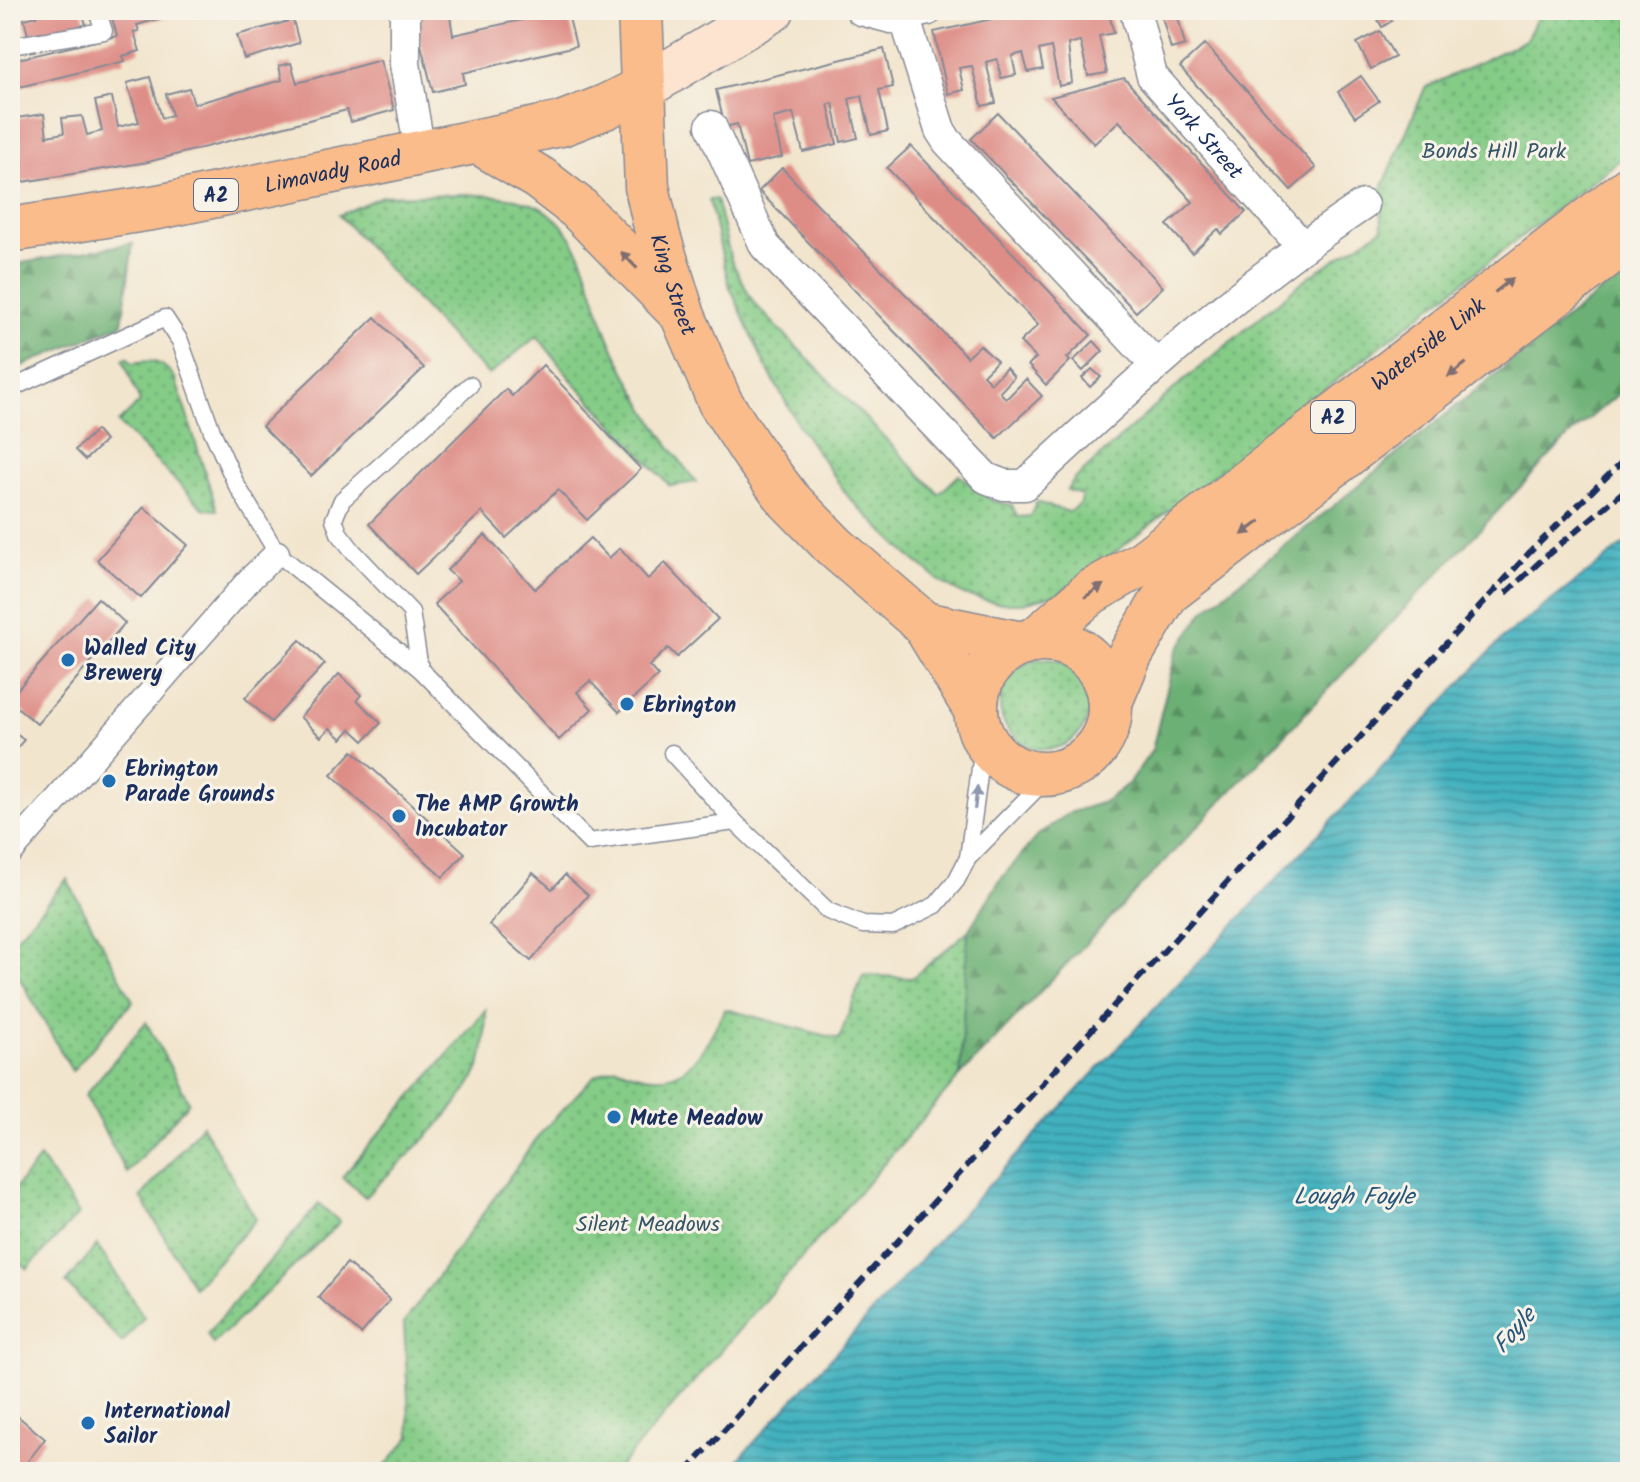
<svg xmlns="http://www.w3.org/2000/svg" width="1640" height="1482" font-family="Kalam,sans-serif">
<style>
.grass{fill:url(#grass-dots);stroke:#507e72;stroke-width:2}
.forest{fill:url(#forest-firs);stroke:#447069;stroke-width:2}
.water{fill:url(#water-rules);stroke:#2e708e;stroke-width:2}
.building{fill:#de8c86}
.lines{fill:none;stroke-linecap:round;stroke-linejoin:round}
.service-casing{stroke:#868a96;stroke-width:19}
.pedestrian-casing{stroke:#868a96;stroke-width:27}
.minor-casing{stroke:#868a96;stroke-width:33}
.secondary-casing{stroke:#868a96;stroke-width:47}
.trunk-casing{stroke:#868a96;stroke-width:47}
.service{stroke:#fff;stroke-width:16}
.pedestrian{stroke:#fff;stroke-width:24}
.minor{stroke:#fff;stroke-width:30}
.secondary{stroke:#fde4d1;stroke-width:44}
.trunk{stroke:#fabc8b;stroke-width:44}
.rail{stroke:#1b2f5e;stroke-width:6;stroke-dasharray:12 6;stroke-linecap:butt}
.oneway{fill:#7f6e72}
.oneway2{fill:#8d97ae}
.poi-dot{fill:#1f6fb2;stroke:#f7f3e8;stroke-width:3}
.labels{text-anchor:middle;stroke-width:6;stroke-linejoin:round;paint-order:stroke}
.shield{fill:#f7f3e8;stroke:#5d6a87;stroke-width:2}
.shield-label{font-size:20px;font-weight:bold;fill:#1b2f5e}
.street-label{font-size:22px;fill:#1b2f5e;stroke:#f7f3e8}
.park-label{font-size:22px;fill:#365668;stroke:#f7f3e8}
.poi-label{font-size:22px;font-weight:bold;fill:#1b2f5e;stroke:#f7f3e8;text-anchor:start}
.water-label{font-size:24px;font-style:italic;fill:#27567b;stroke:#f7f3e8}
</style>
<defs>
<pattern id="grass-dots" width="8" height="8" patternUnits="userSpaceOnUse" patternTransform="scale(2)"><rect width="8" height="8" fill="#85cc87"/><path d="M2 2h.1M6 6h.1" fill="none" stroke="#6ca672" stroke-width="1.8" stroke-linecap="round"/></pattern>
<pattern id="forest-firs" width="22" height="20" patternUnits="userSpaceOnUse" patternTransform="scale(2)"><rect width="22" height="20" fill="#6cb074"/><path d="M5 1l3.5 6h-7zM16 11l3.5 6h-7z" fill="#589062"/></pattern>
<pattern id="water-rules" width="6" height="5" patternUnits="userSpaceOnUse" patternTransform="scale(2)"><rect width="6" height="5" fill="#42b1be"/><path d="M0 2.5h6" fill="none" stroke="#36909e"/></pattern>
</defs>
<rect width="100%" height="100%" fill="#f7f3e8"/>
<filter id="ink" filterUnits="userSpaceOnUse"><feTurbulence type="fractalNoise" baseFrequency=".0125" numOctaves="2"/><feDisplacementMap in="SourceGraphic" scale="16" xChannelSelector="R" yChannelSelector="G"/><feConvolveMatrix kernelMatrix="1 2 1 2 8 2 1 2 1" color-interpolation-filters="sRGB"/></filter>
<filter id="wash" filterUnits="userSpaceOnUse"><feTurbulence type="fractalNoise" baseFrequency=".006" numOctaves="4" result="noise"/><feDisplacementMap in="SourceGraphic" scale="32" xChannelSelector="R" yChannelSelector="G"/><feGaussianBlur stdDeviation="1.8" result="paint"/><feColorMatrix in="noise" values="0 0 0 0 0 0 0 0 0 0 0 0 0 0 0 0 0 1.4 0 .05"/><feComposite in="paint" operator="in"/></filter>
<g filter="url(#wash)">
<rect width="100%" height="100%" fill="#f2e5cd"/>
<g class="grass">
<path d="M1541 10H1630V152L1082 578 1057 594 1023 603H998L964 595 941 582 907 554 850 499 799 426 764 363 729 285 709 200 716 199 731 260 753 302 939 494 959 475 993 501 1012 505 1017 517 1031 516 1036 502 1069 512 1081 503V495L1067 490 1074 480 1174 389 1308 277 1382 229 1381 191 1425 88 1526 40Z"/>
<path d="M466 194C494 196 526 196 549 213 589 243 592 303 612 345 635 394 663 440 696 482L670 486 570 378 537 336 489 375 456 343 339 215 382 196Z"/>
<path d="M127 357 132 363C152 359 163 361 175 378L217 510 204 509 118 423 140 402 123 359Z"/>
<circle cx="1045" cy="704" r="45"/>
<path d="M67 879 133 1001 72 1071 10 961V945Z"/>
<path d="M968 931 960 1076 615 1472H380L410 1437 404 1323 541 1133 594 1076 616 1067C683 1095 697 1063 725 1009L839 1039 863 975 912 978Z"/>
<path d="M486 1010C485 1030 486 1053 477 1072 458 1113 399 1163 365 1197L342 1177Z"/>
<path d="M146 1022 189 1102 127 1173 85 1095Z"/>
<path d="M202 1125 256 1219 194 1288 141 1197Z"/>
<path d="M40 1158 79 1214 27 1269 10 1253V1194Z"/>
<path d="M319 1204 340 1222 213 1344 207 1334Z"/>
<path d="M97 1245 144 1317 122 1343 66 1283Z"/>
</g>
<g class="forest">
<path d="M133 243 122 324 10 371V265Z"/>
<path d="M1630 268V384L1569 436 960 1076 968 931 1000 880 1037 836 1069 813 1104 802 1129 783 1152 750 1176 652 1204 611 1513 360Z"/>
</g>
<path class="water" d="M1630 540V1472H727L970 1205 1504 637Z"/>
<g id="blocks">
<g class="building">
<path d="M36 10H82L86 25 42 36 41 32 28 35 24 19 37 16Z"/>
<path d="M110 10 187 11 137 25 139 31 134 32 140 51 123 56 125 61 15 88 17 101 10 102V61L117 36Z"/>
<path d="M420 10H449L453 35 567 10 576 46 463 73 465 84 433 92 416 25 420 24Z"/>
<path d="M1033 10H1108L1114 33 1099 36 1107 73 1088 76 1080 41 1068 44 1072 83 1059 86 1051 47 1039 50 1043 69 1028 72 1023 53 1012 56 1016 75 1001 78 997 59 986 62 996 103 982 106 972 66 959 68 964 90 948 94 934 32Z"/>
<path d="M1160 10H1176L1185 45 1171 49Z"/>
<path d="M1379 10H1385L1392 21 1382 27 1374 12Z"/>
<path d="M293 20 299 43 244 59 237 35Z"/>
<path d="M1380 31 1395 57 1371 69 1357 43Z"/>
<path d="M1205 44 1316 168 1291 190 1180 67Z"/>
<path d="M884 49 893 87 879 90 888 131 871 135 862 96 849 99 858 138 841 142 833 103 828 104 837 144 803 152 793 113 773 118 782 157 747 165 737 124 725 127 716 90Z"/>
<path d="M380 60 394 110 351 122 347 110 148 162 10 184V141L19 140 16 118 44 114 47 136 64 133 62 118 82 116 87 135 102 131 95 101 112 97 118 127 139 122 127 83 150 77 162 118 172 115 166 94 189 88 194 104 282 80 279 66 291 63 297 83Z"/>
<path d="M1361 76 1379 101 1355 117 1338 92Z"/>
<path d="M1124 78 1246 212 1222 234 1218 229 1192 253 1167 225 1193 202 1134 137 1119 121 1094 144 1051 97Z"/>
<path d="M998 113 1163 287 1136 312 971 139Z"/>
<path d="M911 146 1091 335 1067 358 1070 361 1046 385 1028 365 1036 358 1020 342 1038 325 887 168Z"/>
<path d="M782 168 967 357 980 345 997 361 983 375 991 383 1006 368 1014 377 1000 392 1006 399 1026 379 1042 396 997 438 759 191Z"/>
<path d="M375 317 424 368 311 476 262 426Z"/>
<path d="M1094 341 1103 351 1083 371 1073 361Z"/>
<path d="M543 365 641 469 587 520 558 490 506 538 482 512 416 574 369 524 506 389 512 396Z"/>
<path d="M1092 369 1101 377 1090 387 1082 378Z"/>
<path d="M96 430 105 441 85 460 75 450Z"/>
<path d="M144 507 188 545 141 598 97 560Z"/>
<path d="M485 535 535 589 590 538 609 558 620 548 648 579 665 563 718 619 677 657 668 648 649 666 658 676 619 712 590 681 577 692 592 709 559 740 434 604 459 581 447 570Z"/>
<path d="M98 598 125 623 37 724 10 701V698Z"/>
<path d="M300 640 325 664 271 722 245 698Z"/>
<path d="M339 674 361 695 357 700 381 723 364 741 351 729 342 739 330 728 321 737 300 717Z"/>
<path d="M10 729 24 740 10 756Z"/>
<path d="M353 751 465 853 443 877 331 775Z"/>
<path d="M533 873 552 889 565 875 588 895 531 961 489 925Z"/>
<path d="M347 1263 390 1300 361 1334 318 1297Z"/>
<path d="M14 1413 45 1439 28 1461 42 1472H10V1418Z"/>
</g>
</g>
</g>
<g filter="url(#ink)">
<use href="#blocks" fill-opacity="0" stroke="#868a96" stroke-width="2"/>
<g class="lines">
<g class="service-casing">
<g id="service">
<path d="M10 46 104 31 97 10"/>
<path d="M10 389 165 318 180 341 212 431 236 484 277 553 420 669 589 842 735 822"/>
<path d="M420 669 411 612 353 551 339 533 334 519 342 500 470 385"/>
<path d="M672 753 735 822 828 911 863 925 893 926 936 905 956 881 968 858 1051 774"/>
<path d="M968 858 984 738"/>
</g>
</g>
<g class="pedestrian-casing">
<path id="pedestrian" d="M10 853 250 579 277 553"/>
</g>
<g class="minor-casing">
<g id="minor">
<path d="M405 10V64L420 152"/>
<path d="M861 10 891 18 928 10"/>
<path id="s1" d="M1135 10 1152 76 1302 246"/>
<path d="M904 16 940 130 947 141 1155 364"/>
<path d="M711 126 765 246 986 478 1004 485H1025C1132 385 1241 286 1363 205"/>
</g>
</g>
<g class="secondary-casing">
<path id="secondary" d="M641 89 772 10"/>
</g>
<g class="trunk-casing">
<g id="trunk">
<path id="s2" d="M640 10 647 187 658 236 683 316 720 402 754 454 789 500 835 547 924 624 976 710"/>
<path d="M479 142 539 178 578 208 676 308"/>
<path id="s3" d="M10 230 158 207 561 124 605 107 641 89"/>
<path d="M924 624 1022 644"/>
<circle cx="1043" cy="707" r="67"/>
<path id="s4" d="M1034 641 1091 592 1144 562 1630 188"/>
<path d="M1110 702 1130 655 1167 593 1630 237"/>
</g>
</g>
<use href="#service" class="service"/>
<use href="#pedestrian" class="pedestrian"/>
<use href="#minor" class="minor"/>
<use href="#secondary" class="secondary"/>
<use href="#trunk" class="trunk"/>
<g class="rail">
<path d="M1506 593 1545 557 1630 486"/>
<path d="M686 1472 1529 553 1630 454"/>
</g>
</g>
<defs><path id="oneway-solid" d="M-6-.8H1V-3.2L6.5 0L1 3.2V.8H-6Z" transform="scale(2)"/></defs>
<g class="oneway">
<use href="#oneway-solid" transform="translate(629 260) rotate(-134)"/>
<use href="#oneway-solid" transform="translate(1504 285) rotate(-38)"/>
<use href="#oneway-solid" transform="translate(1457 370) rotate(143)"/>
<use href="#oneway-solid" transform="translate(1251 528) rotate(143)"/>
<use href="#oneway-solid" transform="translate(1094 591) rotate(-34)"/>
</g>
<use class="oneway2" href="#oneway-solid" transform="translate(976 798) rotate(-83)"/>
</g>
<g class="poi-dot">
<circle cx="68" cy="660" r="8"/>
<circle cx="627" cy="704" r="8"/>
<circle cx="109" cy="781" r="8"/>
<circle cx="399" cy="816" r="8"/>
<circle cx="614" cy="1117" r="8"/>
<circle cx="88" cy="1423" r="8"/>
</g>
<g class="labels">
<g class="shield">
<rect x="194" y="179" width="44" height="32" rx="6"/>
<rect x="1311" y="401" width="44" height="32" rx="6"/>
</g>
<g class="shield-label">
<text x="216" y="202">A2</text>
<text x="1333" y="424">A2</text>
</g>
<g class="street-label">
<text dy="8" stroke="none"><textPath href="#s1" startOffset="148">York Street</textPath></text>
<text dy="8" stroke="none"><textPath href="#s3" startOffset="328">Limavady Road</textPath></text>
<text dy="8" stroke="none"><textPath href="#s2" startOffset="278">King Street</textPath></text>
<text dy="8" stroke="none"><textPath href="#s4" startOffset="494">Waterside Link</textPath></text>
</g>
<g class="park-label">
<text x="1494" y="158">Bonds Hill Park</text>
<text x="648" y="1231">Silent Meadows</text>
</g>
<g class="poi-label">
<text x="84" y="655">Walled City<tspan x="84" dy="25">Brewery</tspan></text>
<text x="643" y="712">Ebrington</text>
<text x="125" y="776">Ebrington<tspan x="125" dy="25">Parade Grounds</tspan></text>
<text x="415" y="811">The AMP Growth<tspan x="415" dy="25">Incubator</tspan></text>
<text x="630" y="1125">Mute Meadow</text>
<text x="104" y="1418">International<tspan x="104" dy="25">Sailor</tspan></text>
</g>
<g class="water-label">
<text x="1354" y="1204">Lough Foyle</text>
<text transform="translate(1514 1330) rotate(-49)" y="8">Foyle</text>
</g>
</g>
<rect width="1640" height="1482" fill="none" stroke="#f7f3e8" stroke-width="40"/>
</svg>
